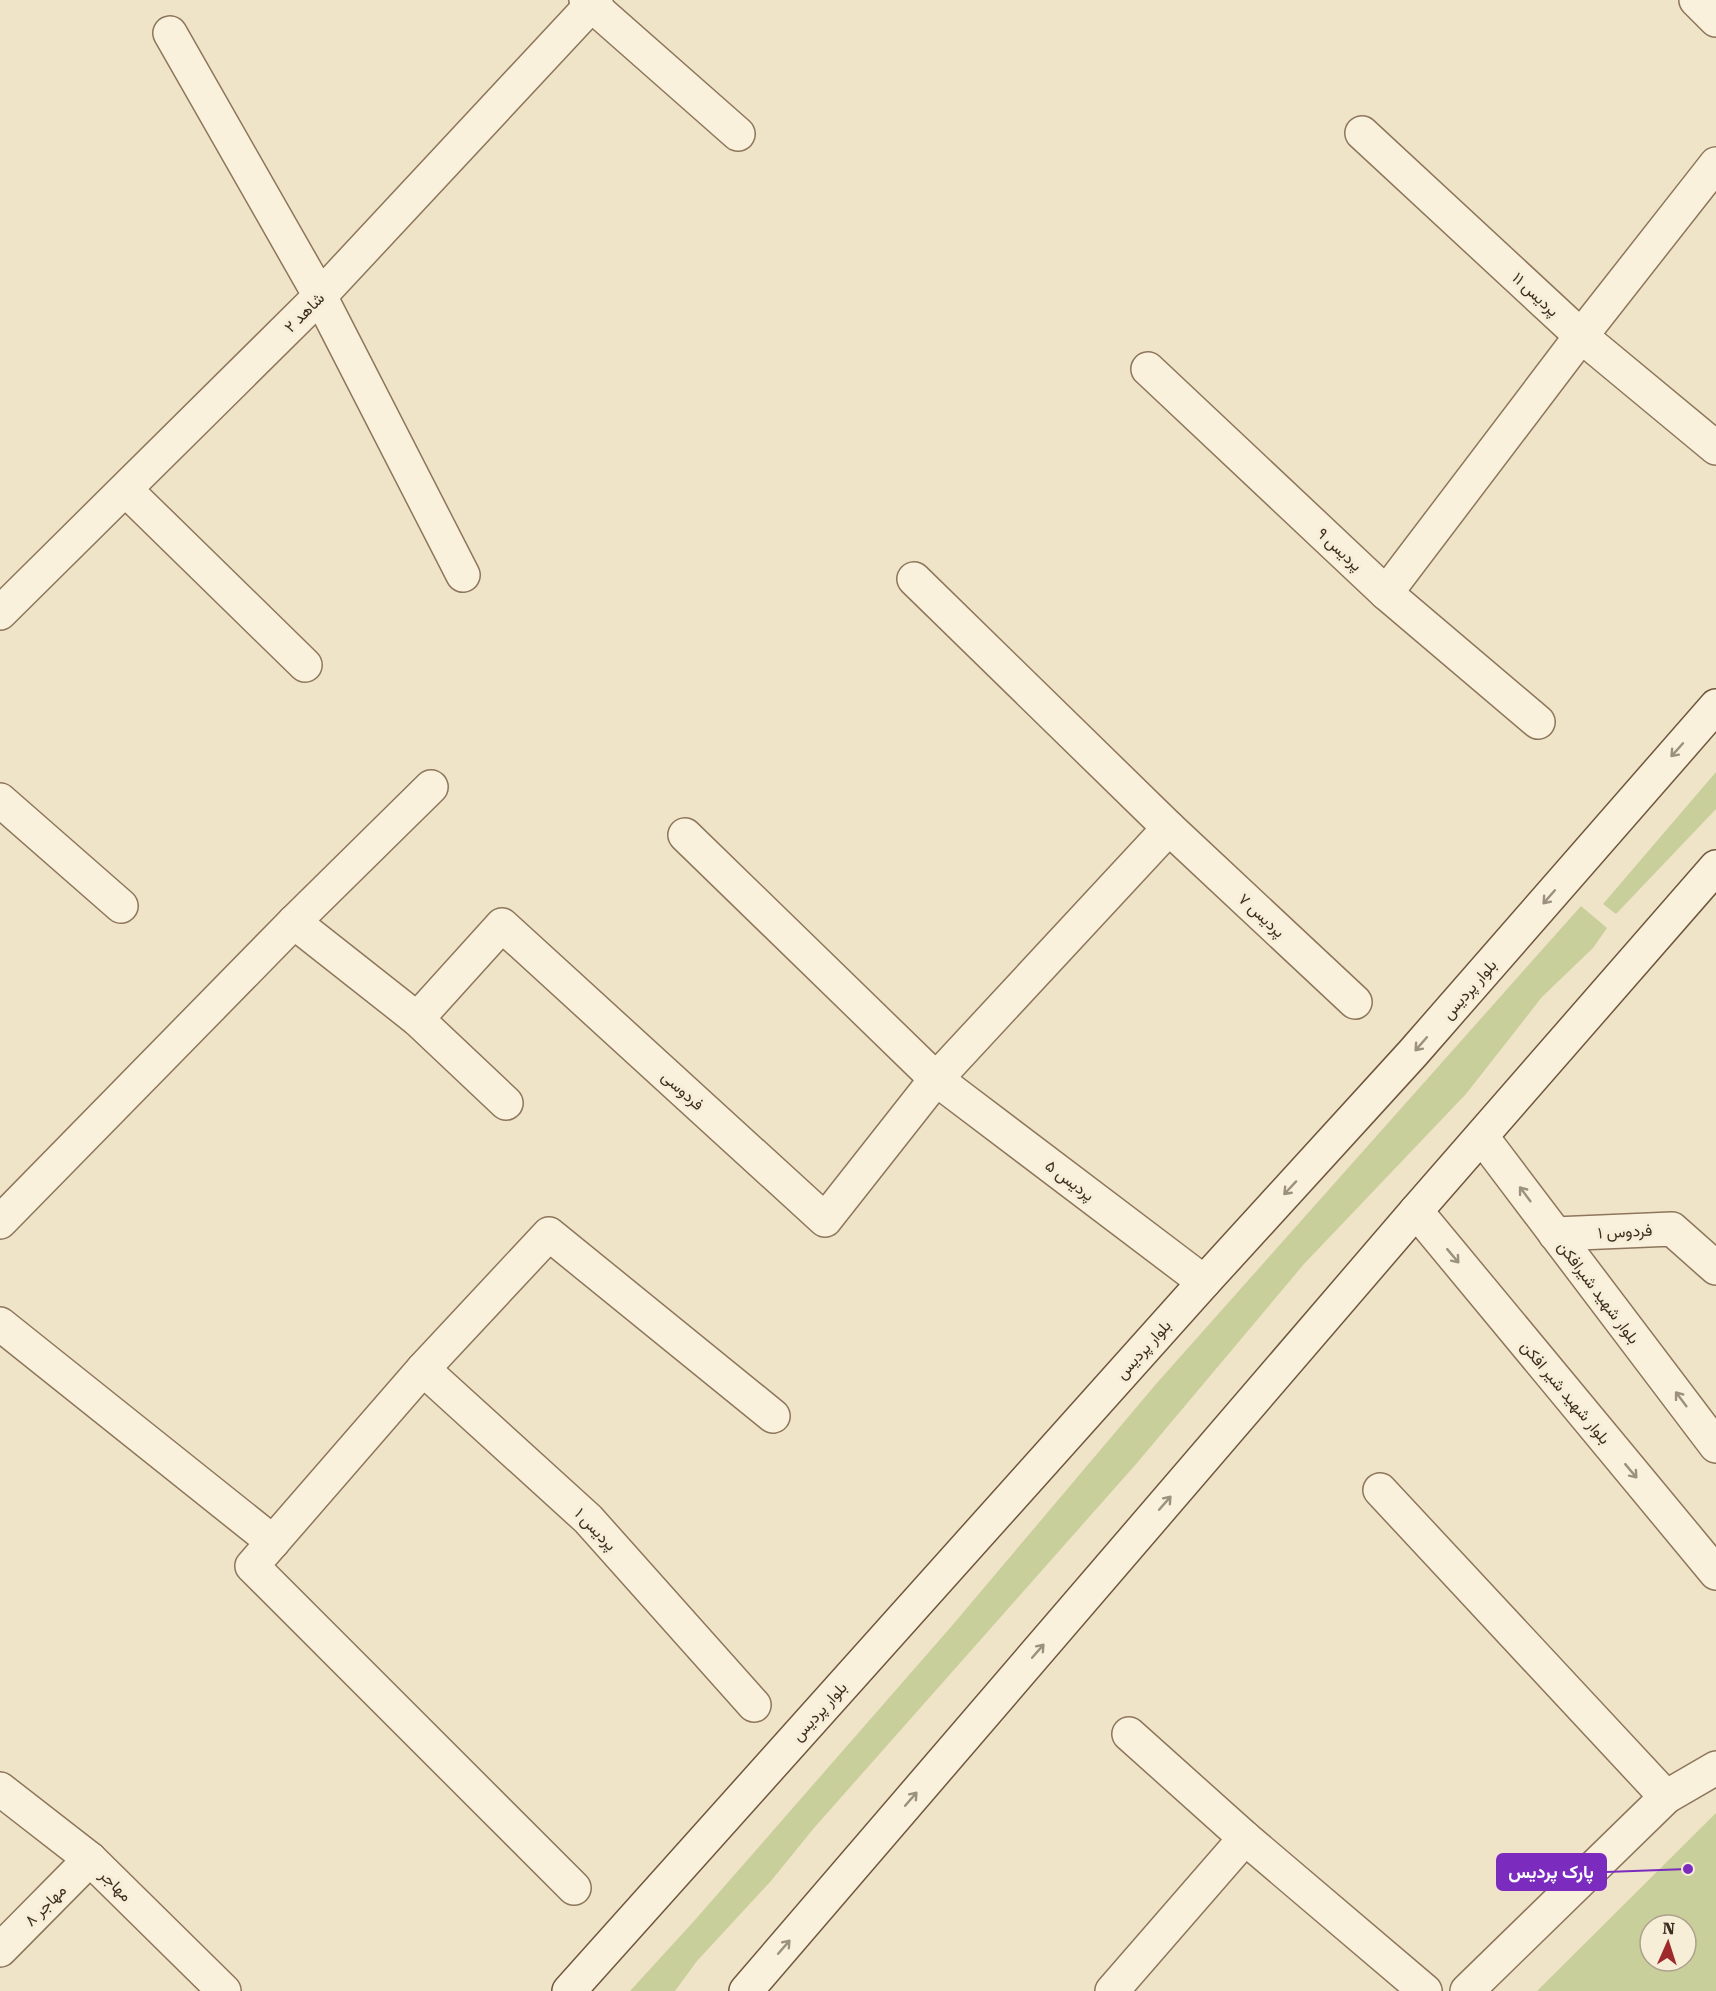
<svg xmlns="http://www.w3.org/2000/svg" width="1716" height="1991" font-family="'Roboto Serif',Vazirmatn,serif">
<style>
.green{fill:#c9cf9b;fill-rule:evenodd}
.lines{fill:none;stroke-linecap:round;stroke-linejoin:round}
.minor-casing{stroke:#8d765c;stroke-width:36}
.tertiary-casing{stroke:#8d765c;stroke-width:36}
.secondary-casing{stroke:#6f573f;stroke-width:36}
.minor{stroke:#faf1dc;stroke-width:33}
.tertiary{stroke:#faf1dc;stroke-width:33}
.secondary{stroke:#faf1dc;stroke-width:33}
.oneway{stroke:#9c907e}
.labels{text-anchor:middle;stroke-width:6;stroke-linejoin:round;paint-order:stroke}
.street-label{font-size:16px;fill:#3d2e20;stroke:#f7eed8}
.leader{fill:none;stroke:#7b2cbf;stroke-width:2}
.callout-dot{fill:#7b2cbf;stroke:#f7eed8;stroke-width:2}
.callout{fill:#7b2cbf;stroke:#7b2cbf;stroke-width:2}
.callout-label{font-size:18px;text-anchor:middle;font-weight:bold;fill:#fff}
</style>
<rect width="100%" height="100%" fill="#f0e4c8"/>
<g class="green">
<path d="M1716 772V809L1616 914 1603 904Z"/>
<path d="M1581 906 1607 928 1593 948 1542 997 1466 1094 1304 1264 1137 1463 814 1828 771 1881 697 1961 675 1991H630L694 1921 950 1628 1156 1384Z"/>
<path d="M1716 1813V1991H1537ZM1650 1925H1686V1961H1650Z"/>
</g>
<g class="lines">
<g class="minor-casing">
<g id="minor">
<path d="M586 0 738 134"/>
<path d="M1696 0 1716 20"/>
<path d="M170 33 320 296 463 575"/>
<path d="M1362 133 1581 336 1716 448"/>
<path d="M1148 369 1386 593 1538 722"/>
<path d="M126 490 305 665"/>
<path d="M914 579 1169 828 1355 1002"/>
<path d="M1386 593 1581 336 1716 164"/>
<path d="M0 613 320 296 596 0"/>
<path d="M0 800 121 906"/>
<path d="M685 835 936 1079 1204 1282"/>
<path d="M294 922 417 1019 506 1103"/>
<path d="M417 1019 502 925 825 1220 936 1079 1169 828"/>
<path d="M0 1222 294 922 431 787"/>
<path d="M1555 1234 1672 1229 1716 1268"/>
<path d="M0 1324 273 1542"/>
<path d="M423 1369 588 1519 754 1705"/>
<path d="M1380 1490 1666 1797"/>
<path d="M1129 1734 1245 1838 1425 1991"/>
<path d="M574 1888 252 1566 423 1369 549 1234 773 1416"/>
<path d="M0 1950 90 1859"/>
<path d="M1112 1991 1245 1838"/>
<path d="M1467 1991 1666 1797 1716 1768"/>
</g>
</g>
<g class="tertiary-casing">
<g id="tertiary">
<path d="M1482 1137 1716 1446"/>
<path d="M1416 1211 1716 1573"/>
<path d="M0 1789 90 1859 224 1991"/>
</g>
</g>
<g class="secondary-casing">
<g id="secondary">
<path d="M569 1991 1204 1282 1413 1053 1716 706"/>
<path d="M746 1991 1416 1211 1716 867"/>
</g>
</g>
<use href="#minor" class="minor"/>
<use href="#tertiary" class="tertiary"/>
<use href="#secondary" class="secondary"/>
</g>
<defs><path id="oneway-shaft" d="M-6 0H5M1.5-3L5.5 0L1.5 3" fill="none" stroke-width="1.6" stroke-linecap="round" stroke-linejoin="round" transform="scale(1.5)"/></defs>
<g class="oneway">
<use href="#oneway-shaft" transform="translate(1677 750) rotate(132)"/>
<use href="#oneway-shaft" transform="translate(1549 897) rotate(131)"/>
<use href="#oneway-shaft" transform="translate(1421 1044) rotate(131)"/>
<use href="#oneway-shaft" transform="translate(1290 1188) rotate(133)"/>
<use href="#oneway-shaft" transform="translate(1525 1194) rotate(-127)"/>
<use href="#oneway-shaft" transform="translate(1453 1256) rotate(50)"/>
<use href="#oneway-shaft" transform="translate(1681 1399) rotate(-127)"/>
<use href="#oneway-shaft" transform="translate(1631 1471) rotate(50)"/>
<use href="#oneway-shaft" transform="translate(1165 1503) rotate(-49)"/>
<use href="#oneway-shaft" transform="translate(1038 1651) rotate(-49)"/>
<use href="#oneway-shaft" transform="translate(911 1799) rotate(-49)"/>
<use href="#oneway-shaft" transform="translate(784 1947) rotate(-49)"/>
</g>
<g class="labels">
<g class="street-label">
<text transform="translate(1536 294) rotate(43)" y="6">پردیس ۱۱</text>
<text transform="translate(304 312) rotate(-45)" y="6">شاهد ۲</text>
<text transform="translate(1340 549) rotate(43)" y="6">پردیس ۹</text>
<text transform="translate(1262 915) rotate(43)" y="6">پردیس ۷</text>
<text transform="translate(1469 989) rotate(-49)" y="6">بلوار پردیس</text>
<text transform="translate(683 1090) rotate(42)" y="6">فردوسی</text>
<text transform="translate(1070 1180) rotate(37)" y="6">پردیس ۵</text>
<text transform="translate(1625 1231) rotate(-3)" y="6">فردوس ۱</text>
<text transform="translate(1599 1292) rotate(53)" y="6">بلوار شهید شیرافکن</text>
<text transform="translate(1143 1349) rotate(-48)" y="6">بلوار پردیس</text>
<text transform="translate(1566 1392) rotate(50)" y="6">بلوار شهید شیر افکن</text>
<text transform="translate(596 1529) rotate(46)" y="6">پردیس ۱</text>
<text transform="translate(819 1711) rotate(-48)" y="6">بلوار پردیس</text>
<text transform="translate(116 1885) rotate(45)" y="6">مهاجر</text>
<text transform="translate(45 1905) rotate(-45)" y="6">مهاجر ۸</text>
</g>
</g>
<path class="leader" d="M1688 1869L1606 1872"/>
<circle class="callout-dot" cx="1688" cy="1869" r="6"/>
<rect class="callout" x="1497" y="1854" width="109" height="36" rx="6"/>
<g class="callout-label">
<text x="1551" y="1878">پارک پردیس</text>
</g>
<g transform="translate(1668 1943) rotate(3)"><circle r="28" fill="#f7eed8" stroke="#ada18e" stroke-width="1.5"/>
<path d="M0-4.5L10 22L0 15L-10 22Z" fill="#9e2a2b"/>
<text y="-9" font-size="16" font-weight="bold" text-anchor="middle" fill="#3d2e20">N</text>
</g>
</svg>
